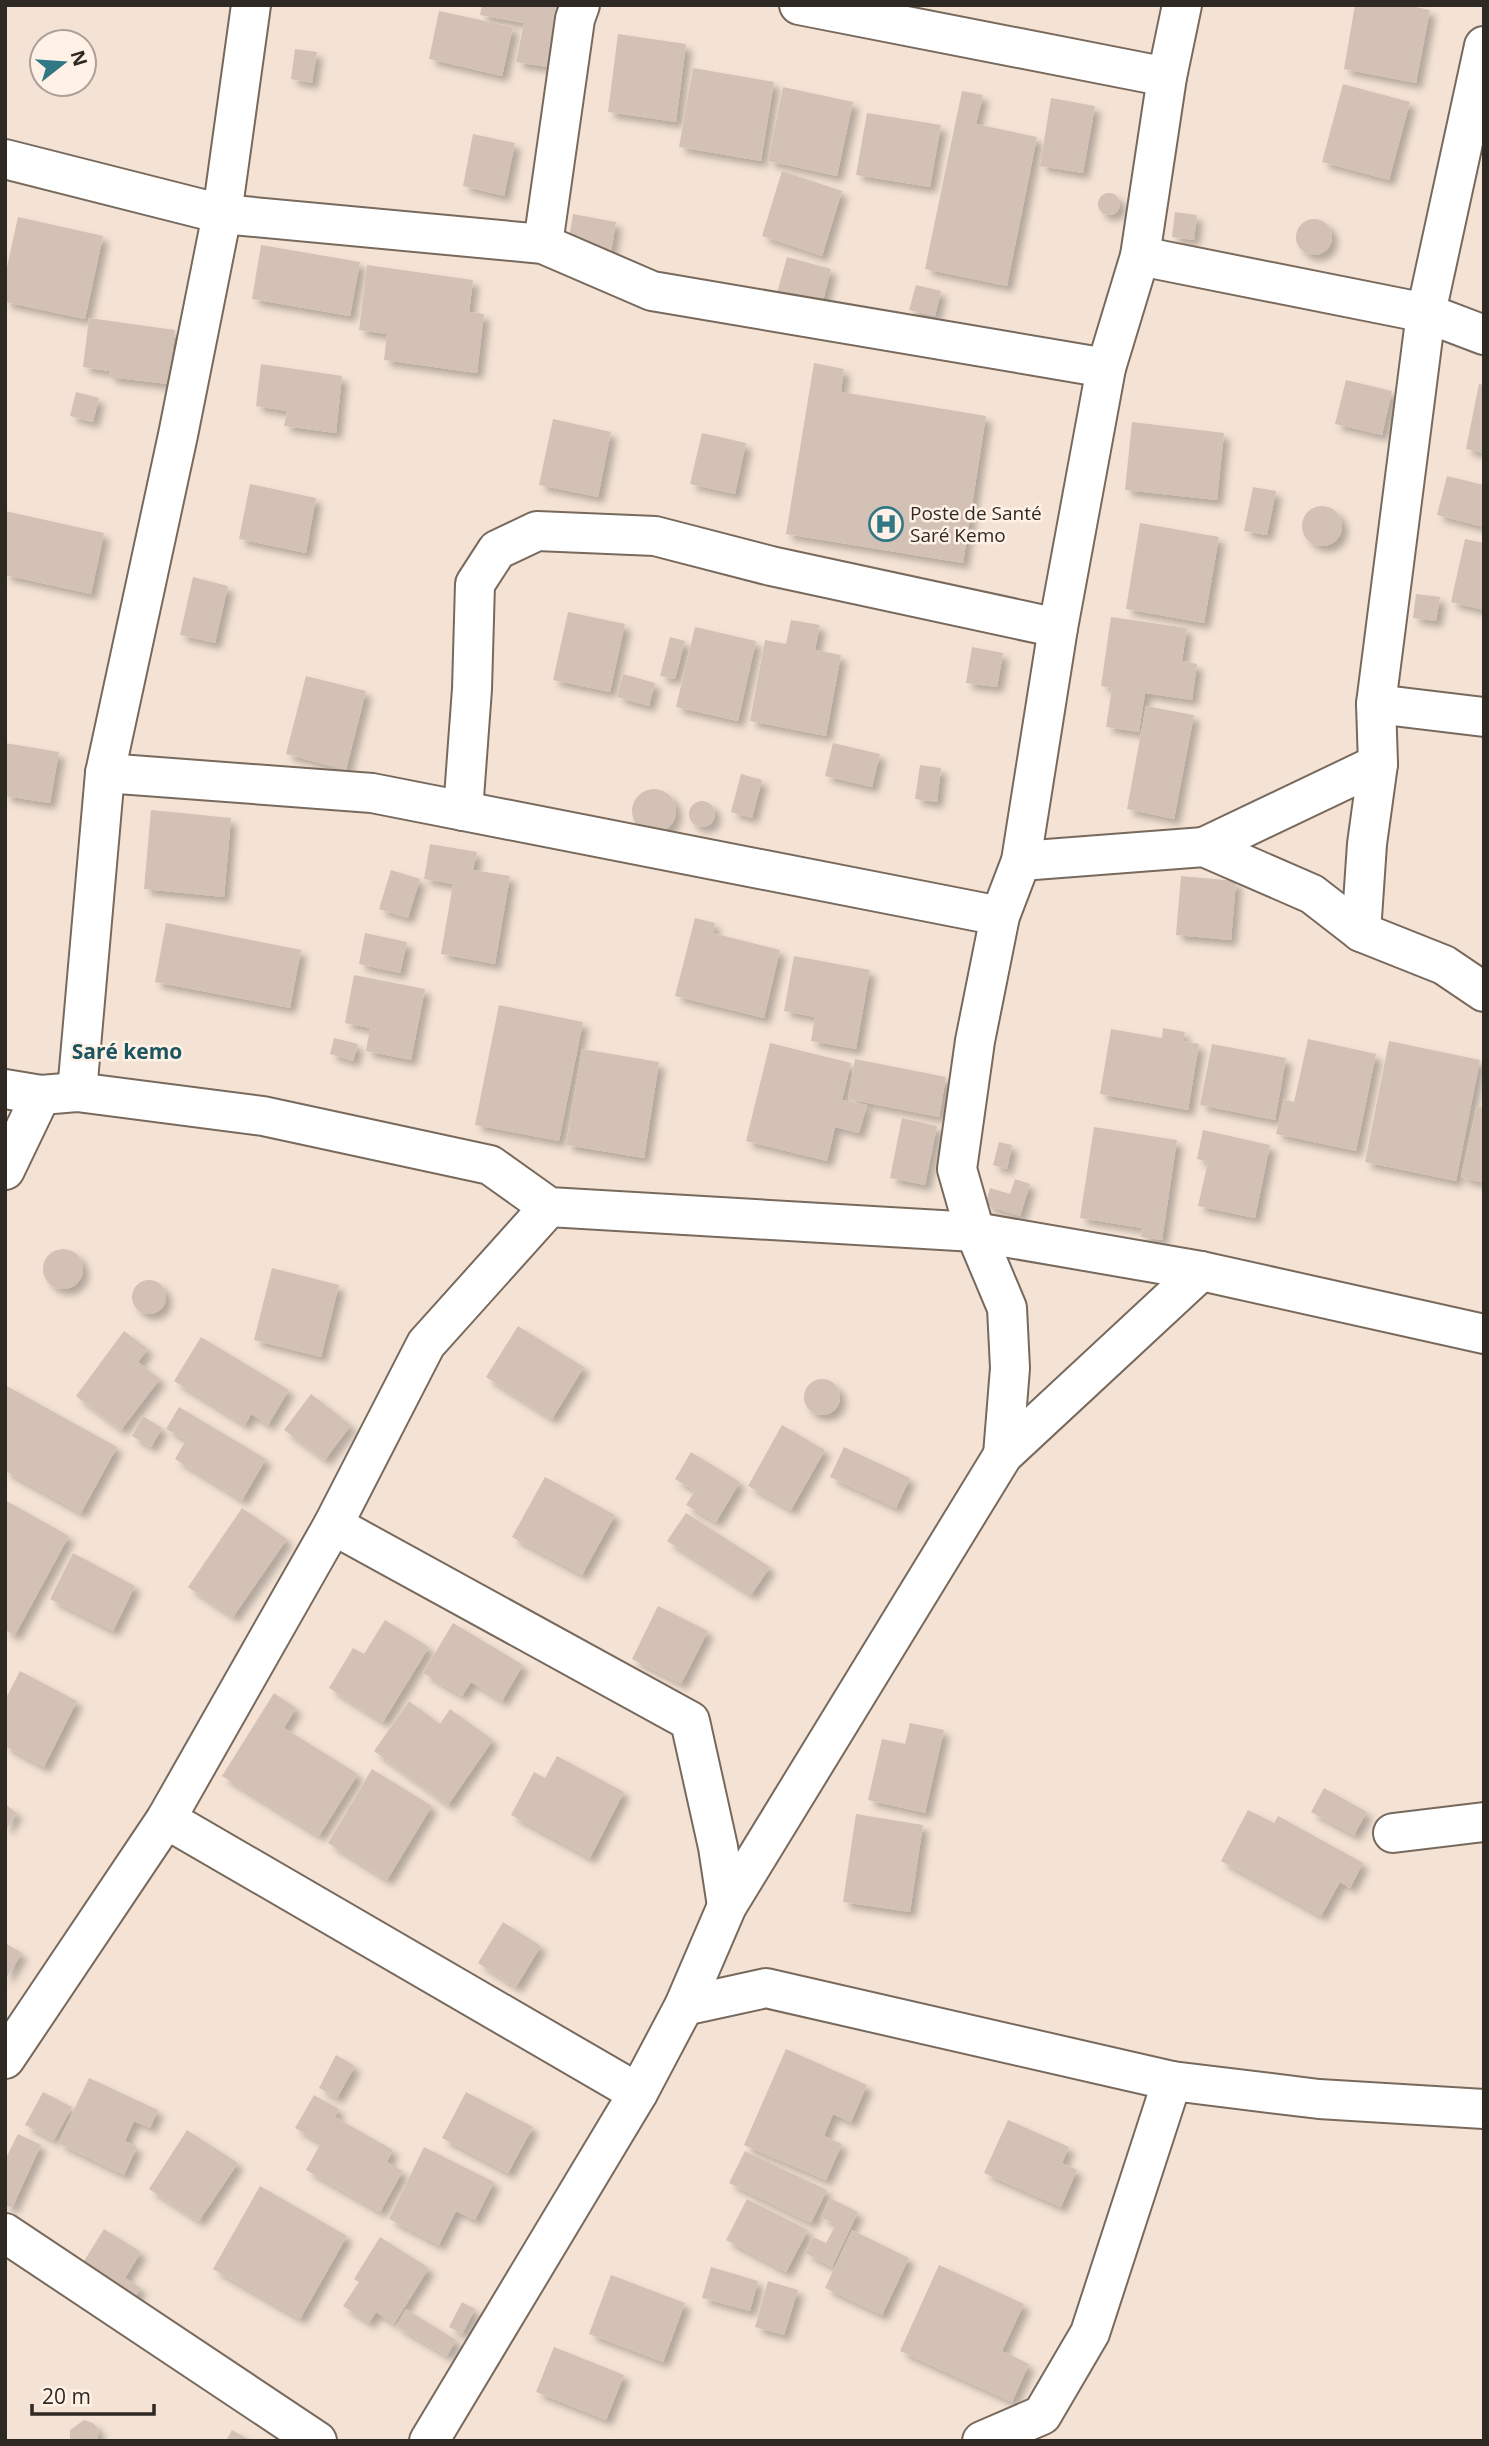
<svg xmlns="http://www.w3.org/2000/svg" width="1489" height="2446" font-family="'Open Sans',sans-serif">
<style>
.building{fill:#d2c1b4;filter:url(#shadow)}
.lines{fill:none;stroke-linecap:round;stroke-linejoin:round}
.minor-casing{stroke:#78695d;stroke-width:42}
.minor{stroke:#fff;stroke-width:38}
.labels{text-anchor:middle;stroke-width:5;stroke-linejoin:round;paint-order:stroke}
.poi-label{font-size:19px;fill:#2f2923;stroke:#fff1e6;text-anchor:start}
.neighbourhood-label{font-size:21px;font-weight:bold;fill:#1c555f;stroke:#fff1e6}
</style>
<defs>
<filter id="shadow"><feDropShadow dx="6" dy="6" stdDeviation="3.5" flood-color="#0004"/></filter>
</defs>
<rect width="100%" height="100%" fill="#f4e3d5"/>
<g class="building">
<path d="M482 5H558L547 67 516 62 524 23 480 15Z"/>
<path d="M1355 5H1406L1430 10 1416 83 1344 69Z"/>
<path d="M439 11 513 27 502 76 429 59Z"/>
<path d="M618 34 686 44 676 122 608 112Z"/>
<path d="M295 49 317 52 312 83 291 79Z"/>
<path d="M693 68 774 82 761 161 679 147Z"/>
<path d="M1343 84 1410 102 1389 180 1322 162Z"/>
<path d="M783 87 853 102 837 176 768 161Z"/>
<path d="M962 91 983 95 976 124 1037 137 1007 286 925 269Z"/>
<path d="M1051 98 1095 106 1083 173 1040 166Z"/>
<path d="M867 113 941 125 930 187 856 175Z"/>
<path d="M473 134 515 143 504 196 463 186Z"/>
<path d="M782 171 842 191 822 256 762 236Z"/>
<circle cx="1109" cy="204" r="11"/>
<path d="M1175 212 1197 215 1194 240 1172 237Z"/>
<path d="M573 214 616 222 611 252 568 245Z"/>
<path d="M18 217 103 236 85 319 5 302V276Z"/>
<circle cx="1314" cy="237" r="18"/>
<path d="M261 245 360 262 350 316 252 299Z"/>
<path d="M787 257 831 269 822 305 777 293Z"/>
<path d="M367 265 473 280 469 312 484 314 477 373 384 360 387 334 359 330Z"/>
<path d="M916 285 941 291 935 316 909 310Z"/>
<path d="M89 318 175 330 168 384 109 377 110 371 83 367Z"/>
<path d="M814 363 844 369 841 392 986 416 963 563 786 534Z"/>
<path d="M261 364 342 376 336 433 284 426 287 411 256 406Z"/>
<path d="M1346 380 1392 391 1382 435 1335 424Z"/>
<path d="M1479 384 1484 385V453L1466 449Z"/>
<path d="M76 392 99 398 93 422 70 416Z"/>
<path d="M553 419 611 432 598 497 539 485Z"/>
<path d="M1132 422 1224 433 1217 500 1125 490Z"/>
<path d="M702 433 746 443 735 494 690 484Z"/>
<path d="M1447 476 1484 485V527L1437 515Z"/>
<path d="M250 484 316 498 306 553 239 539Z"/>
<path d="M1253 487 1276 491 1267 535 1244 531Z"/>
<circle cx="1322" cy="526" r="20"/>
<path d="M5 511 104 533 91 594 5 575Z"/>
<path d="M1140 523 1219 537 1204 623 1126 609Z"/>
<path d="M1465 539 1484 543V610L1451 602Z"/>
<path d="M193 577 228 586 215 643 180 635Z"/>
<path d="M1416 594 1440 597 1436 621 1413 618Z"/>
<path d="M568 612 625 624 610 692 553 680Z"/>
<path d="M1111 617 1187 628 1182 661 1197 664 1192 700 1145 693 1139 732 1106 727 1112 688 1101 686Z"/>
<path d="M791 620 820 625 815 650 841 655 826 736 750 721 765 640 786 644Z"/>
<path d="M695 627 756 641 738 721 676 707Z"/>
<path d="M670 637 685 641 675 679 660 676Z"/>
<path d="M972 647 1003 653 997 687 966 683Z"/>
<path d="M623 674 655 683 649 706 617 697Z"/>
<path d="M306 676 366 691 346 770 286 754Z"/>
<path d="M1146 706 1194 715 1174 819 1127 809Z"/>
<path d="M5 743 59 752 50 803 5 796Z"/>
<path d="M833 743 880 754 872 787 825 776Z"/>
<path d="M920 765 941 768 937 802 915 799Z"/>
<path d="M741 774 762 780 752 818 731 812Z"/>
<circle cx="654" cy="811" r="22"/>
<circle cx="702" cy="814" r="13"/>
<path d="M151 810 231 818 224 897 144 889Z"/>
<path d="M430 844 477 852 473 870 510 876 495 964 441 954 453 884 424 879Z"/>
<path d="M391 870 420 879 408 918 379 909Z"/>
<path d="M1181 876 1236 881 1231 940 1176 935Z"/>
<path d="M695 918 715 923 713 933 780 950 764 1018 675 996Z"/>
<path d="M166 923 301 950 290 1008 155 982Z"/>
<path d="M365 933 407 942 400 973 359 964Z"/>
<path d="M794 956 870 970 856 1049 811 1041 815 1017 784 1011Z"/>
<path d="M354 975 425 989 411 1060 366 1051 370 1028 345 1023Z"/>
<path d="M499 1005 583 1022 559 1141 475 1125Z"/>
<path d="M1163 1028 1185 1032 1183 1041 1199 1044 1188 1110 1100 1094 1111 1029 1162 1038Z"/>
<path d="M334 1038 358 1044 353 1061 330 1054Z"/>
<path d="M1308 1039 1376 1054 1356 1151 1276 1134 1284 1099 1294 1102Z"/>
<path d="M1389 1041 1480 1060 1456 1181 1365 1162Z"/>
<path d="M770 1043 851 1063 842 1100 867 1105 859 1133 835 1127 827 1161 746 1141Z"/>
<path d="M1212 1044 1286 1058 1275 1120 1200 1105Z"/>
<path d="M582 1049 659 1062 644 1158 566 1145Z"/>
<path d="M855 1059 946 1077 939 1117 848 1099Z"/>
<path d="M1477 1106 1484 1108V1183L1461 1177Z"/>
<path d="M902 1118 937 1126 925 1185 890 1178Z"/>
<path d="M1094 1127 1177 1140 1162 1240 1141 1237 1142 1228 1080 1218Z"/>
<path d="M1203 1130 1270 1145 1255 1218 1198 1206 1208 1162 1197 1159Z"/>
<path d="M999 1142 1012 1145 1007 1169 993 1165Z"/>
<path d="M1015 1179 1030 1184 1020 1216 985 1205 990 1188 1010 1194Z"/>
<circle cx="63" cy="1269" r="20"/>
<path d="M272 1268 339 1285 321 1357 254 1340Z"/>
<circle cx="149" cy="1297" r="17"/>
<path d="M518 1326 584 1367 552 1419 486 1377Z"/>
<path d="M124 1331 148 1349 138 1362 160 1379 121 1430 76 1396Z"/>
<path d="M201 1337 289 1390 268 1425 251 1414 245 1425 174 1381Z"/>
<circle cx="822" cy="1397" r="18"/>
<path d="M5 1385 117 1447 81 1513 5 1471Z"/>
<path d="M311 1394 351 1425 325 1460 284 1430Z"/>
<path d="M179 1407 266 1459 242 1500 175 1459 186 1440 166 1429Z"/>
<path d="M143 1416 162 1428 151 1447 132 1436Z"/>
<path d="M782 1425 825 1450 791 1510 748 1486Z"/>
<path d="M844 1447 910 1478 896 1508 830 1477Z"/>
<path d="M691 1452 740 1482 716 1522 686 1505 695 1491 675 1479Z"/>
<path d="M545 1477 615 1515 582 1575 512 1537Z"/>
<path d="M5 1500 69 1536 15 1635 5 1630Z"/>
<path d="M242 1508 287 1539 233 1617 188 1587Z"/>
<path d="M686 1513 770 1567 751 1595 667 1541Z"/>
<path d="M73 1553 135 1586 113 1631 50 1599Z"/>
<path d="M658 1606 708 1631 681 1684 632 1659Z"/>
<path d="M385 1620 429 1647 383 1722 329 1688 353 1648 364 1654Z"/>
<path d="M453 1623 523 1665 502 1701 471 1682 462 1696 423 1673Z"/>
<path d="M20 1671 77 1701 44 1767 5 1746V1700Z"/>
<path d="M274 1693 296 1708 284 1728 358 1774 319 1836 222 1776Z"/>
<path d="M409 1701 440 1724 450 1709 493 1740 448 1805 374 1751Z"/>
<path d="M910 1723 944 1730 925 1813 868 1800 882 1739 905 1744Z"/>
<path d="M557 1756 624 1792 590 1858 511 1815 534 1772 545 1778Z"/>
<path d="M372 1769 432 1806 387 1880 328 1843Z"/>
<path d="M1324 1788 1367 1812 1354 1835 1311 1812Z"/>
<path d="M5 1804 17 1813 5 1831Z"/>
<path d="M1248 1810 1274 1823 1278 1816 1363 1863 1350 1888 1340 1882 1321 1916 1221 1861Z"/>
<path d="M856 1814 923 1825 910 1912 843 1902Z"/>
<path d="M503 1922 541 1946 516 1987 478 1963Z"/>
<path d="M5 1943 22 1953 5 1980Z"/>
<path d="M786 2049 867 2085 851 2122 833 2114 824 2136 842 2144 826 2180 744 2145Z"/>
<path d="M336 2055 355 2066 337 2098 319 2088Z"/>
<path d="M89 2078 158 2110 150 2128 134 2121 125 2141 137 2147 124 2175 58 2143Z"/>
<path d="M43 2092 72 2107 54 2140 25 2125Z"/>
<path d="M466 2092 533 2127 508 2173 442 2138Z"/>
<path d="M314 2095 339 2109 335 2117 393 2150 387 2162 403 2171 380 2212 306 2170 321 2143 295 2128Z"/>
<path d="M1008 2120 1069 2147 1062 2163 1077 2170 1061 2207 984 2173Z"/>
<path d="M187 2130 238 2163 199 2221 149 2189Z"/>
<path d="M18 2134 41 2145 12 2208 5 2205V2160Z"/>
<path d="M424 2147 494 2182 475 2220 456 2211 439 2245 389 2219Z"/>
<path d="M745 2151 827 2190 811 2223 729 2183Z"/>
<path d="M260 2186 347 2236 300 2319 213 2269Z"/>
<path d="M830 2198 858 2212 832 2267 805 2253 813 2237 826 2243 836 2224 821 2217Z"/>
<path d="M747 2199 808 2230 786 2272 726 2240Z"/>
<path d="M104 2229 141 2252 125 2278 141 2288 131 2304 79 2269Z"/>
<path d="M852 2230 909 2258 882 2315 825 2288Z"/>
<path d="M380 2237 429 2268 394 2324 376 2312 369 2323 343 2306 359 2282 354 2279Z"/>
<path d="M939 2265 1024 2304 1002 2351 1029 2364 1012 2402 900 2351Z"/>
<path d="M711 2267 758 2281 750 2311 702 2298Z"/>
<path d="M611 2275 685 2303 663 2362 589 2334Z"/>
<path d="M768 2281 798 2290 784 2335 755 2327Z"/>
<path d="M462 2302 475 2309 462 2334 449 2327Z"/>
<path d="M406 2309 456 2340 447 2356 396 2326Z"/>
<path d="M554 2347 624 2375 606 2420 536 2392Z"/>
<path d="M84 2420 93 2423 99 2430 97 2441 70 2439V2430Z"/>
<path d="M232 2430 251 2441H226Z"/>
</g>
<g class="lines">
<g class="minor-casing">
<g id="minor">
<path d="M799 5 1167 77"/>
<path d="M1484 46 1426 313 1376 704 1378 764 1367 844 1361 932 1444 965 1484 992"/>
<path d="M5 159 222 214 543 244 652 291 1106 368"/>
<path d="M543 244 575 19 580 5"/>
<path d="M1140 256 1426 313 1484 335"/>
<path d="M1376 704 1484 717"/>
<path d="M105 773 372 793 1000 916"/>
<path d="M463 811 472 689 475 584 497 550 537 531 655 536 771 566 1058 628"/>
<path d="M1204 847 1378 764"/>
<path d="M1021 861 1204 847 1312 894 1361 932"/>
<path d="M5 1089 41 1095 77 1092 263 1116 490 1165 549 1207 975 1232 1201 1271 1484 1334"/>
<path d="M77 1092 105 773 178 435 222 214 251 5"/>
<path d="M5 1170 41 1095"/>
<path d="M1003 1455 1010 1368 1007 1308 975 1232 957 1169 975 1041 1000 916 1021 861 1058 628 1106 368 1140 256 1167 77 1182 5"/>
<path d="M333 1525 690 1721 718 1847 727 1906"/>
<path d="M166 1819 638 2093"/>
<path d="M1393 1833 1484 1822"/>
<path d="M684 2006 766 1988 1172 2081 1319 2099 1484 2109"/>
<path d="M5 2059 166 1819 333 1525 426 1344 549 1207"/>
<path d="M5 2233 317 2441"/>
<path d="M429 2441 638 2093 684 2006 727 1906 1003 1455 1201 1271"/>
<path d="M982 2441 1042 2415 1090 2333 1172 2081"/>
</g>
</g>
<use href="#minor" class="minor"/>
</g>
<defs>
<g id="hospital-ring" transform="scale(1.75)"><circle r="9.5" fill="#fff1e6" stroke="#317784" stroke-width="1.5"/><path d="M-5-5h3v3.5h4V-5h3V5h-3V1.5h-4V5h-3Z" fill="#317784"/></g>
</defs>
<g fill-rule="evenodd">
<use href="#hospital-ring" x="886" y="524"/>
</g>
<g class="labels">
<g class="poi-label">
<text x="910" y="520">Poste de Santé<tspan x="910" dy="22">Saré Kemo</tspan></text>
</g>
<g class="neighbourhood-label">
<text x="127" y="1059">Saré kemo</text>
</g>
</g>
<rect width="1489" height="2446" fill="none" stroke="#2f2923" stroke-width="14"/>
<g transform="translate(63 63) rotate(73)"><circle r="33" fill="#fff1e6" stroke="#aca198" stroke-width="2"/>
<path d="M0-5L12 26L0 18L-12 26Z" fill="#317784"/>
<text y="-10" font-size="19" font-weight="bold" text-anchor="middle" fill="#2f2923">N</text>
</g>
<path d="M32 2404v10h122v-10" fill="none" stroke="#2f2923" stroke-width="3.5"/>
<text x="42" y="2404" font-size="21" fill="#2f2923" stroke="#fff1e6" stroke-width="5" paint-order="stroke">20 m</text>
</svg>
